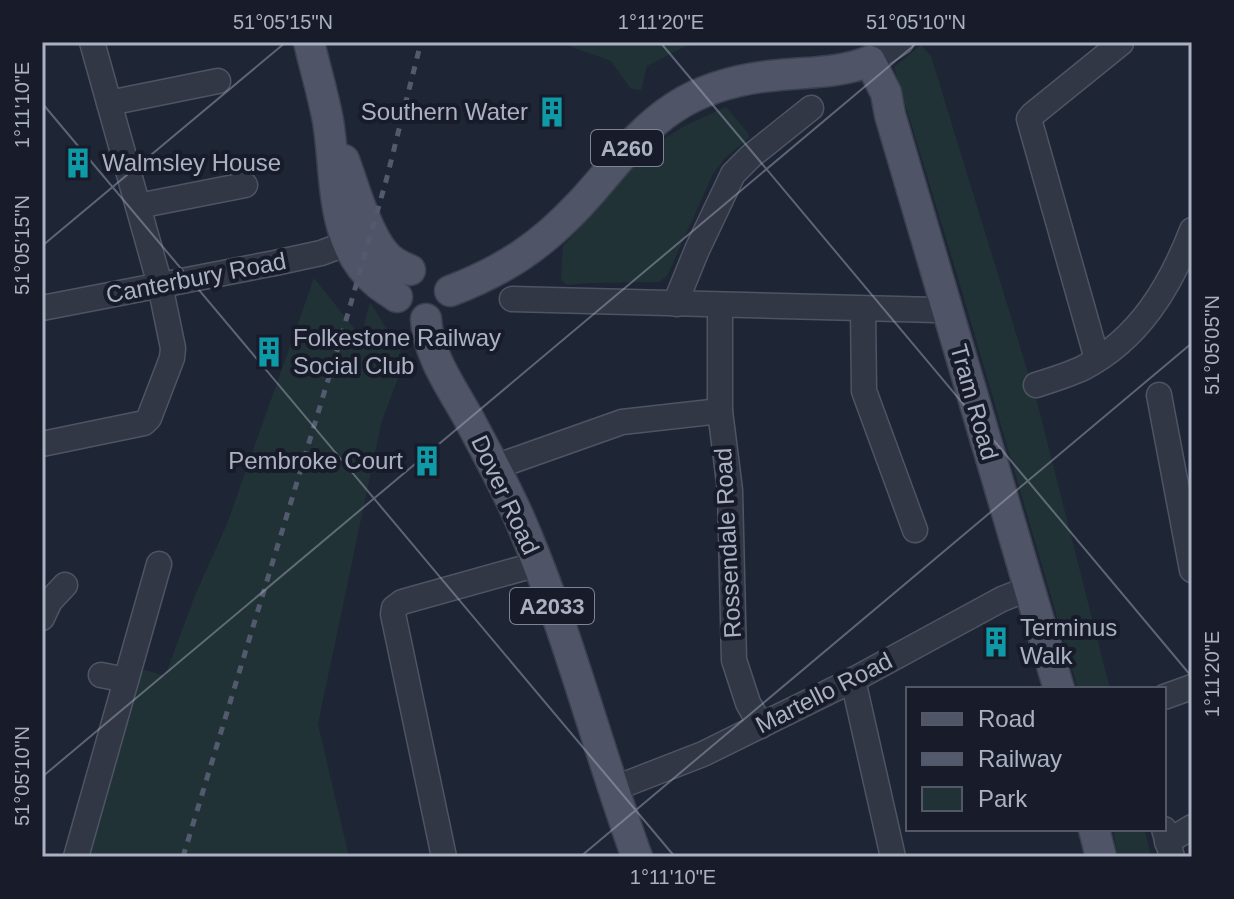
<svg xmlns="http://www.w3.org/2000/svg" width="1234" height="899" font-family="Helvetica,sans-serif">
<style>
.green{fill:#213237}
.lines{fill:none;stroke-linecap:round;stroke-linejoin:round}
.minor-casing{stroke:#4f5464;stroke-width:27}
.major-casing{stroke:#3b404f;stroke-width:33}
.minor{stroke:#323746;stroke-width:24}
.major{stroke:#4f5566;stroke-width:30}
.rail{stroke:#535a6d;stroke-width:5;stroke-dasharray:8 8;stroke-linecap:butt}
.ticks{fill:none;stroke:#abb1c3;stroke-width:2;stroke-opacity:0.45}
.labels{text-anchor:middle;stroke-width:8;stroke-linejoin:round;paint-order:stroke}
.shield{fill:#181c2a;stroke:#7f8495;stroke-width:2}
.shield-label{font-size:22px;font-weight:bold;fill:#abb1c3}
.poi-label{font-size:24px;fill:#abb1c3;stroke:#181c2a;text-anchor:start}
.street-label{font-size:24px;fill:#abb1c3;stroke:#181c2a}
.neatline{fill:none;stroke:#abb1c3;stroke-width:3}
.ticks-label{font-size:20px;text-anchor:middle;fill:#abb1c3}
</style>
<rect width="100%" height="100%" fill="#1e2535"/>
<g class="green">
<path d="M558 42H701L684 47 647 66 641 90 631 89 611 61Z"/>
<path d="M921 45 931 56 1037 402 1110 689H1078L961 288 894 67Z"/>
<path d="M726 107 748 133 749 138 725 158 713 174 667 276 659 282 589 283 567 285 561 279 563 246 600 206 635 163 661 141 684 126Z"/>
<path d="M314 278 361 337 370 302 405 359 381 424 318 724 349 857H86L138 668 165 676 196 593 227 524Z"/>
<path d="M1113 829H1144L1151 855 1149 857H1118Z"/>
</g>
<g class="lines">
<g class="minor-casing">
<g id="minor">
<path d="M870 61 901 42"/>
<path d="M109 103 218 81"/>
<path d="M138 206 245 185"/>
<path d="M512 299 936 310 947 308"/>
<path d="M677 304 679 294 697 250 733 174 751 156 811 108"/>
<path d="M720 306V411L730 490 734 660 748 703 761 726"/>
<path d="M42 308 275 263 321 253 348 243"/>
<path d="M863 309 864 391 915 530"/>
<path d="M1097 359 1029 119 1032 115 1121 43"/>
<path d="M1036 385C1052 380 1068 375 1083 368 1139 339 1170 287 1192 230"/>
<path d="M1159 395 1192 570"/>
<path d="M42 444 144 423 149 418 172 358 173 348 160 285 92 42"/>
<path d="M495 467 622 422 720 411"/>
<path d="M42 618 50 601 65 585"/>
<path d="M101 675 126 680"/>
<path d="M853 680 893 857"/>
<path d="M1164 697 1192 687"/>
<path d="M613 789 703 754 853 680 1002 599 1030 588"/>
<path d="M1164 829 1172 857"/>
<path d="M1167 842 1192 827"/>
<path d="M76 857 159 564"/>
<path d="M444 857 393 614 394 608 402 602 538 564"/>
</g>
</g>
<g class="major-casing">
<g id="major">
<path d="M309 42C315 68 323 94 328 121 337 174 329 244 377 283 383 288 390 292 397 297"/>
<path d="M344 160C354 187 366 231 384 253 391 262 399 266 410 270"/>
<path d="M450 291C505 270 541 246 581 203 613 169 635 133 675 107 706 87 743 78 780 75 810 72 841 73 870 61L886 93 890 115 1059 689"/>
<path d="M426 319C428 356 452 388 469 419 489 457 510 494 526 534 570 639 598 750 637 857"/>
<path d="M1094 829 1101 857"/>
</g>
</g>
<use href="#minor" class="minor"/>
<use href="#major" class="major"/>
<path class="rail" d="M183 857 342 334 386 181 421 42"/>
</g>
<path class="ticks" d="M660 42 1192 677M42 103 675 857M42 246 286 42M42 777 918 42M580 857 1192 343"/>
<defs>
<g id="building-bare" transform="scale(2.4)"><path d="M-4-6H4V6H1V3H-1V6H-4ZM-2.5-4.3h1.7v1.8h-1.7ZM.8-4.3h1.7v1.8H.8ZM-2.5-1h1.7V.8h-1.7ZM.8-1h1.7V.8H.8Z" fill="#0f9aa8" stroke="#181c2a" stroke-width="2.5" paint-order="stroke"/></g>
</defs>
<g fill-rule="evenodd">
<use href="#building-bare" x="552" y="112"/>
<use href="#building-bare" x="78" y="163"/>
<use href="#building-bare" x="269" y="352"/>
<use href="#building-bare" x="427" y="461"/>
<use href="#building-bare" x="996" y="642"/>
</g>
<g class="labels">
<g class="shield">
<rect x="591" y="130" width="72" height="36" rx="6"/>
<rect x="510" y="588" width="84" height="36" rx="6"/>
</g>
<g class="shield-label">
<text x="627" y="156">A260</text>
<text x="552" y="614">A2033</text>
</g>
<g class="poi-label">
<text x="528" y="120" text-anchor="end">Southern Water</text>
<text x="102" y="171">Walmsley House</text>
<text x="293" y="346">Folkestone Railway<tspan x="293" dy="28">Social Club</tspan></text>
<text x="403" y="469" text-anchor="end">Pembroke Court</text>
<text x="1020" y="636">Terminus<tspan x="1020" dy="28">Walk</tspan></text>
</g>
<g class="street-label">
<text transform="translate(196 278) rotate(-11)" y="8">Canterbury Road</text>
<text transform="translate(974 402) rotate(74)" y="8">Tram Road</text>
<text transform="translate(505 495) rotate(65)" y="8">Dover Road</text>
<text transform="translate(728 543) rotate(-93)" y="8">Rossendale Road</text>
<text transform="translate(824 693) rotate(-27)" y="8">Martello Road</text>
</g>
</g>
<rect width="1234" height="899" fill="none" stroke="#181c2a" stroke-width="88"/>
<rect x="906" y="687" width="260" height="144" fill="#181c2a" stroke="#535867" stroke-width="2"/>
<rect x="922" y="713" width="40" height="12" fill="#4f5566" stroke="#535867" stroke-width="2"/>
<text x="978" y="727" font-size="24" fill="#abb1c3">Road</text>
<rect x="922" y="753" width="40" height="12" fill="#535a6d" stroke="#535867" stroke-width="2"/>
<text x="978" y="767" font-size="24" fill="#abb1c3">Railway</text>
<rect x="922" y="787" width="40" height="24" fill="#213237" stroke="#535867" stroke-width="2"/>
<text x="978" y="807" font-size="24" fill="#abb1c3">Park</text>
<rect x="44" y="44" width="1146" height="811" class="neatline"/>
<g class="ticks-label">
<text x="283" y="29">51°05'15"N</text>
<text x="661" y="29">1°11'20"E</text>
<text x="916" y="29">51°05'10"N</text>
<text transform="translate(22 105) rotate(-90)" y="7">1°11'10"E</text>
<text transform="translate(22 245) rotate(-90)" y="7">51°05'15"N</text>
<text transform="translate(1212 345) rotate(-90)" y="7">51°05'05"N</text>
<text transform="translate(1212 674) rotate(-90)" y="7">1°11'20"E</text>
<text transform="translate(22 776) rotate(-90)" y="7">51°05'10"N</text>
<text x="673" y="884">1°11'10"E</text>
</g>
</svg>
